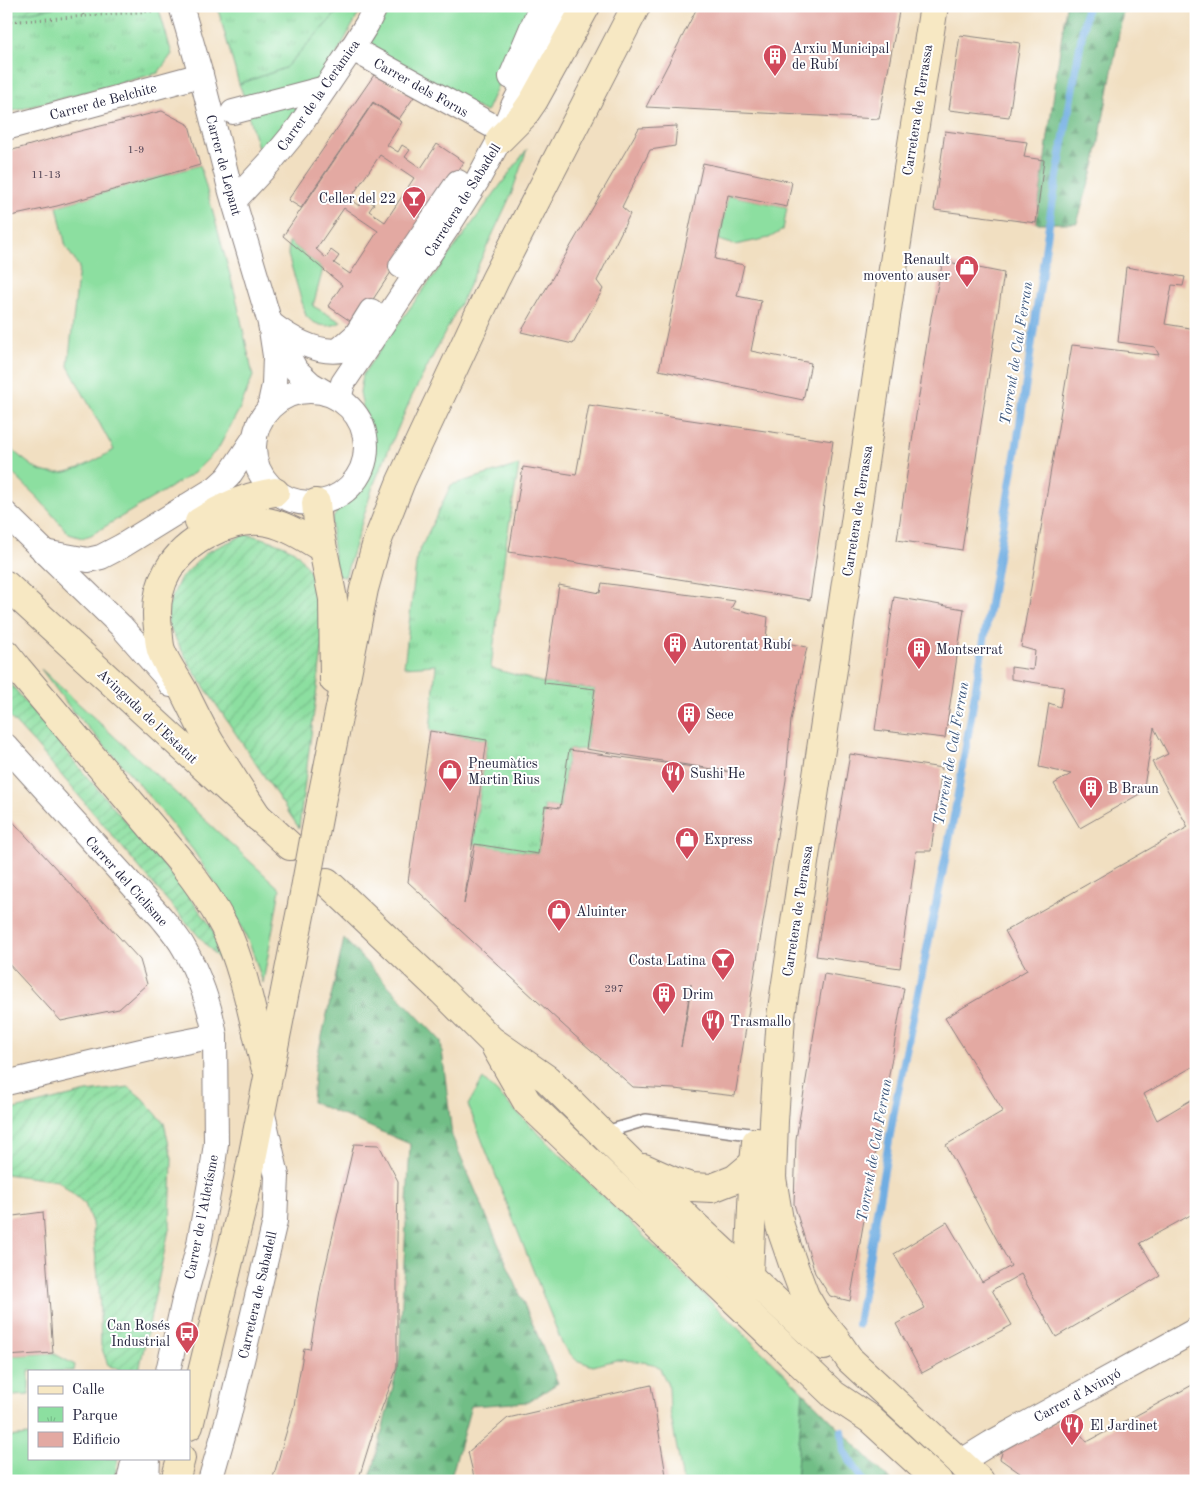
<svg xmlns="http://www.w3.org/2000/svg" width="1202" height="1487" font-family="'Old Standard TT',serif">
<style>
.grass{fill:#8cdfa0;stroke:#57806e}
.forest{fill:url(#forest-firs);stroke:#4a7060}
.park{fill:url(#park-tufts);stroke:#57806e}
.garden{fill:url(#garden-furrows);stroke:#57806e}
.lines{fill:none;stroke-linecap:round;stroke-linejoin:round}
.stream{stroke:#70ade2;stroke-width:8}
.building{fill:#e3a9a2;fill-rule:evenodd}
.lane-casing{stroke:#8a807e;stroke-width:14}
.street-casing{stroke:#8a807e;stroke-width:26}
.secondary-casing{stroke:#8a807e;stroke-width:30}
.path{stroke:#8a807e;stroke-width:3;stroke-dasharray:1 4;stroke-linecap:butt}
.lane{stroke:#fff;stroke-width:11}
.street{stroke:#fff;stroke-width:24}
.secondary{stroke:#f7e8c3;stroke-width:28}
.secondary-bridge-casing{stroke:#8a807e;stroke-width:30;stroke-linecap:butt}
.secondary-bridge{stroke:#f7e8c3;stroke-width:28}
.labels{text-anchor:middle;stroke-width:4;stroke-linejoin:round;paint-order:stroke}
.number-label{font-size:11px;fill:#524455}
.poi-label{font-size:14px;fill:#22223b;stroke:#fff;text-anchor:start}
.street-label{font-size:14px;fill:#22223b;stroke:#fff}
.water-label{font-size:15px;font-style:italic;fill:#415a7e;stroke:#fff}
</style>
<defs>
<pattern id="forest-firs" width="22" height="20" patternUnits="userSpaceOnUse" patternTransform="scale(1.25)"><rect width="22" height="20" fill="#71be86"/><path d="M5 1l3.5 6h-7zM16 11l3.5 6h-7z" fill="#5c9a6f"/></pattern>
<pattern id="park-tufts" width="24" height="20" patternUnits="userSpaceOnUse" patternTransform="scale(1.25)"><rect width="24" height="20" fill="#8cdfa0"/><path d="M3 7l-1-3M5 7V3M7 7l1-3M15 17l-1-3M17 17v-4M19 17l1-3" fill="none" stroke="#78bf8b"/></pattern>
<pattern id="garden-furrows" width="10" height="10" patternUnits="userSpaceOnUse" patternTransform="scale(1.25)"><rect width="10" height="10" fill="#8cdfa0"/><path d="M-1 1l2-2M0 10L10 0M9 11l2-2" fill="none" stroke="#78bf8b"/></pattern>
</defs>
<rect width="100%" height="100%" fill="#fff"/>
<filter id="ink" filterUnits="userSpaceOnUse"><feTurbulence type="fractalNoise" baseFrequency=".02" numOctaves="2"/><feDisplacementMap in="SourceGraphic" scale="10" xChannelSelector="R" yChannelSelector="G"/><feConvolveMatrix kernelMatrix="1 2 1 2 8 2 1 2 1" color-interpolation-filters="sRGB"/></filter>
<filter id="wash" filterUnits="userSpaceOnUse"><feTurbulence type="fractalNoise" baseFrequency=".0096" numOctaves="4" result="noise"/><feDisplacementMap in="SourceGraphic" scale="20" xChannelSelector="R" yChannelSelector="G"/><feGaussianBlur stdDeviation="1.12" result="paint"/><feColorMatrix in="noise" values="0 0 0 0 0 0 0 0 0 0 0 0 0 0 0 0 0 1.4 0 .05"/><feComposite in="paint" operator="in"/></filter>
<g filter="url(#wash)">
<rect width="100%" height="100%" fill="#f1dfc1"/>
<g class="grass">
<path d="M343 6H363L323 79 246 102 239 84 285 68Z"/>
<path d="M386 6H530L522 31 486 112 365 49Z"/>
<path d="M298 98 300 108 262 160 247 112Z"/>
<path d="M527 149 511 195 463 298 411 398 373 486 345 577 336 575 332 538V520L342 502 358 491 372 466 374 445 363 408 360 392 363 374 396 327Z"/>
<path d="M200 165 236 297 253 376 239 410 218 449 194 473 91 535 82 538 69 534 38 498 6 467V445C16 453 26 462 37 469 62 482 92 462 114 450L68 366 79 267 66 247 57 206Z"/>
<path d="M728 195 787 207 783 230 769 238 735 245 719 240Z"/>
<path d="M289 241 323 269 313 306 341 322C329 329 315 326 306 316L288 255Z"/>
<path d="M41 669 280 889 263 983 251 947 237 917 193 850 134 778 71 709Z"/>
<path d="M483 1079 803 1392 796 1481H683L670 1411 669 1387 660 1369 653 1364 637 1361 616 1360 593 1366 576 1360 563 1346 468 1105Z"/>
<path d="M53 1353 75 1365 74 1371H29V1395L12 1396 6 1387V1356Z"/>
<path d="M29 1435V1458H118L114 1481H6V1437Z"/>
</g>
<g class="forest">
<path d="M1066 6H1124L1095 163 1077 223H1036Z"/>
<path d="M344 939 441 1041 452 1136 558 1383 528 1402 471 1406 450 1481H369L374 1465 399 1361 410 1144 312 1102 315 1067Z"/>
<path d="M803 1392 891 1481H796Z"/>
</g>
<g class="park">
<path d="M6 6H158L172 54 158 73 6 113Z"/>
<path d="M217 6H343L285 68 239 84Z"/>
<path d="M519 465 506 544 491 668 544 683 595 689 586 749 569 750 560 808 545 806 538 854 473 844 487 740 430 731 436 665 404 667 417 556 451 485Z"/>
</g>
<g class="garden">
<path d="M6 6H62L6 17Z"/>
<path d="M246 534C262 538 279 542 294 551 302 556 322 592 328 603L299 828 191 667 168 625V606L180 579 207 552Z"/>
<path d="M6 678 82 771 177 881 211 926 225 966 166 899 35 744 6 713Z"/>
<path d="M129 1087 143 1099 164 1123 172 1159 170 1225 139 1371H121L108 1365 101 1346 99 1287 92 1223 85 1204 58 1181 6 1174V1111L87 1092Z"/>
</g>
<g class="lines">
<g class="stream">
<path d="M858 1324 894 1111 955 811 1017 444 1051 211 1087 6"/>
<path d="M842 1431 844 1451 863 1481"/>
</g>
</g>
<g id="blocks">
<g class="building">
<path d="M698 6H900L879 119 646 107Z"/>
<path d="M960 35 1020 43 1009 117 949 110Z"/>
<path d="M374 75 414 97 399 119 373 102 301 208 288 200Z"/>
<path d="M373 103 402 122 387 145 398 152 402 145 410 150 405 157 421 168 437 144 464 162 356 325 328 306 342 285 283 236ZM380 155 414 178 385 222 369 211 374 204 365 198 359 206 350 199ZM344 208 378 231 350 274 334 263 339 256 331 250 326 258 316 249Z"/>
<path d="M162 111 189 125 200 165 57 206 6 217V152L72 133Z"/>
<path d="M677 126 675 146 650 150 622 207 630 214 597 281 603 289 573 344 521 332 639 128Z"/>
<path d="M945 131 1027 142 1024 157 1044 160 1036 223 934 210Z"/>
<path d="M703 163 792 182 787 207 728 195 715 259 744 265 737 296 761 301 751 351 811 363 803 400 659 370Z"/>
<path d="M943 261 1004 273 962 550 897 540 931 317Z"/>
<path d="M1126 267 1185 277 1183 286 1172 285 1165 324 1196 329V1065L1144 1094 1157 1120 1196 1097V1212L1140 1243 1160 1276 1056 1337 1021 1274 992 1290 1012 1325 922 1373 896 1324 925 1308 894 1254 947 1222 982 1282 1011 1266 946 1145 1003 1111 945 1018 1027 970 1005 931 1188 827 1152 762 1168 754 1154 728 1143 792 1080 828 1054 784 1071 774 1039 767 1049 703 1060 707 1064 687 1011 679V667L1033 670 1035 651 1021 647 1072 345 1159 355 1155 347 1118 342Z"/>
<path d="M589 405 833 441 810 600 509 552 523 467 576 475Z"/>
<path d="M602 583 735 601 731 608 768 617 766 639 807 647 791 720 786 780 735 1096 674 1089 633 1087 574 1035 408 882 430 731 487 740 464 904 475 844 538 854 545 806 560 808 569 750 738 773 586 749 595 689 544 683 559 585 600 593ZM691 984 687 1015 681 1047Z"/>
<path d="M894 597 964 609 945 738 875 730Z"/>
<path d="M850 754 942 768 931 851H916L900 968 816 956Z"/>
<path d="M6 814 140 960 147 984 119 1009 61 1021 6 961Z"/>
<path d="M824 974 904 988 850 1301 830 1296 815 1273 794 1204 796 1139Z"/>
<path d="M354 1144 379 1145 398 1181 397 1239V1368L375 1426 358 1481H272L294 1406 304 1348 310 1349 321 1286Z"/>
<path d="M43 1212 53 1353 6 1356V1217Z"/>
<path d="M1196 1383V1481H1141L1139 1477 1133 1481H1031L1000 1459 1003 1450 1032 1433 1066 1417 1087 1442Z"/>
<path d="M651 1385 667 1481H475L468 1452 508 1418Z"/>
</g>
</g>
</g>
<g filter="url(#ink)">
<use href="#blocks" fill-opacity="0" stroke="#8a807e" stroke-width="1"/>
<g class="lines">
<g class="lane-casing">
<path id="lane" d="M602 1133 646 1120 757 1135"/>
</g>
<g class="street-casing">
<g id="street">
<path d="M181 6 201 75 231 192 270 323 275 356 274 385 269 408"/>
<path d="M351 48 491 125"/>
<path d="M511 77 541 6"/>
<path d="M233 112 325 88"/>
<path d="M6 128 201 75"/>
<path d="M234 201 271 161 299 127 347 56 367 24 376 6"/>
<path d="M401 266 458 182"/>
<path d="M270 323C292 340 325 360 354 346"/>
<path d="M276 334 296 370 311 384 326 393"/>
<path d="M339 350 356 335 371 311"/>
<circle cx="310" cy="447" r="56"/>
<path d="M339 399 343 383 447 228 477 181 500 139 513 106 564 6"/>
<path d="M6 514 121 626 164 675 171 685"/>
<path d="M44 552 88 560 101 557 122 546 216 488 228 477 255 437"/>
<path d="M6 746 161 917C169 927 178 937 184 948 198 972 211 1008 215 1036L216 1143 212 1172 198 1249 184 1300 168 1371"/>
<path d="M6 1083 154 1048 215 1036"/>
<path d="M960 1462 991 1443 1196 1330"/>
<path d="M129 1481 132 1467 137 1458"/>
<path d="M147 1481 148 1458"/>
<path d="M210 1481 229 1415 275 1221 277 1176 262 1110"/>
</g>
</g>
<g class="secondary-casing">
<g id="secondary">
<path d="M934 6 908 169 781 1016 774 1121 772 1178 780 1226 794 1267 805 1296 816 1315 835 1338 850 1360 980 1481"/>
<path d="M500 139 523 116 534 100 586 6"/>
<path d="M316 503 318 524 333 599 334 680"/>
<path d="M199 522C223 507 246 496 275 492"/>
<path d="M6 585 290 846"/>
<path d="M6 654 18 669 181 862C197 882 212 903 224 926 245 970 253 1020 265 1066"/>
<path d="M321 802 364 589 377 542 401 481 495 280 636 6"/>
<path d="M258 817C242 793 226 768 211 744 201 727 192 708 183 690 176 677 166 664 161 650 159 644 159 635 158 628 152 585 172 552 210 533 256 509 282 523 322 548"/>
<path d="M327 882 442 991 491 1040 547 1079 689 1220 824 1346"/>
<path d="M496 1048 527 1102 834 1395 870 1419 938 1481"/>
<path d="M644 1168 673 1181 691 1187 712 1188 735 1179 754 1163"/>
<path d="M753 1286 749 1274 754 1163 756 1142"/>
<path d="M189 1426 244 1199 301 910"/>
<path d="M175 1481 181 1458"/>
</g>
</g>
<g class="path">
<path d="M77 6 84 16"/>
<path d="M6 22 153 11"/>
</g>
<use href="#lane" class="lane"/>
<use href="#street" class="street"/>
<use href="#secondary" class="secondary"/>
<g class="secondary-bridge-casing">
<path id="secondary-bridge" d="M301 910 321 802"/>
</g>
<use href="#secondary-bridge" class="secondary-bridge"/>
</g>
</g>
<defs>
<g id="building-pin" transform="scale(1.25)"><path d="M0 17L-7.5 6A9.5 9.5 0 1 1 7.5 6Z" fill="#d1495b" stroke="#fff"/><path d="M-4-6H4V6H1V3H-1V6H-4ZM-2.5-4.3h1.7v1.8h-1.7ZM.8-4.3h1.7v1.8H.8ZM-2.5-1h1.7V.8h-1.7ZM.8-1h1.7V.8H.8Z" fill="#fff"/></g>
<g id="bar-pin" transform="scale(1.25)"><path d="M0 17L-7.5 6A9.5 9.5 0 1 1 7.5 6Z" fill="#d1495b" stroke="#fff"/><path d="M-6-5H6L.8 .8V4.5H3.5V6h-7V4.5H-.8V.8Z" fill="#fff"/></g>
<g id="shop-pin" transform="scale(1.25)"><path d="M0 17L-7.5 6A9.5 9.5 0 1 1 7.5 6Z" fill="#d1495b" stroke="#fff"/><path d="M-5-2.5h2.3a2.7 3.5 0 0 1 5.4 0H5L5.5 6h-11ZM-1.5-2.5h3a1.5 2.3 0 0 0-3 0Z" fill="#fff"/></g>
<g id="restaurant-pin" transform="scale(1.25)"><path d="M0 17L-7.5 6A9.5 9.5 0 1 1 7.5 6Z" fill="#d1495b" stroke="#fff"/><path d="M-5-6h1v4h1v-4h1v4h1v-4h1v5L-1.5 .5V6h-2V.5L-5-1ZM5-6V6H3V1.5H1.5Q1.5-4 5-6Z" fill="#fff"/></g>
<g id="bus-pin" transform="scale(1.25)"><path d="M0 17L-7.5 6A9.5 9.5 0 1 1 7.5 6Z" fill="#d1495b" stroke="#fff"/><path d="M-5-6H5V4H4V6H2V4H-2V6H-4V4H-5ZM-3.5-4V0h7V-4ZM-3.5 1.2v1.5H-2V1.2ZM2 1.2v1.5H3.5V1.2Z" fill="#fff"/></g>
</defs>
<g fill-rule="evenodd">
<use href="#building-pin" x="775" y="56"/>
<use href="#bar-pin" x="414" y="198"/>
<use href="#shop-pin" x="967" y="267"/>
<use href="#building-pin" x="675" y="644"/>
<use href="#building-pin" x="919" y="649"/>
<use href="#building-pin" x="689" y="714"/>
<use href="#shop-pin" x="450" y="771"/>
<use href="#restaurant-pin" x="673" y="773"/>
<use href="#building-pin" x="1091" y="788"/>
<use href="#shop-pin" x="687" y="839"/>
<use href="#shop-pin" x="559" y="911"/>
<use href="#bar-pin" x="723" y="960"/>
<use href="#building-pin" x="664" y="994"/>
<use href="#restaurant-pin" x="713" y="1021"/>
<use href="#bus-pin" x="187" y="1333"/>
<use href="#restaurant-pin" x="1072" y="1425"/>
</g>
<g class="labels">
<g class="number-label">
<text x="136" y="153">1-9</text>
<text x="46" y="178">11-13</text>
<text x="614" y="992">297</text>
</g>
<g class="poi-label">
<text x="792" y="53">Arxiu Municipal<tspan x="792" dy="16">de Rubí</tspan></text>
<text x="396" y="203" text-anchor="end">Celler del 22</text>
<text x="950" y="264" text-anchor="end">Renault<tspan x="950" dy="16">movento auser</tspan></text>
<text x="692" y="649">Autorentat Rubí</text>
<text x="936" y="654">Montserrat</text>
<text x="706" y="719">Sece</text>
<text x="468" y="768">Pneumàtics<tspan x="468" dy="16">Martin Rius</tspan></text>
<text x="690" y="778">Sushi He</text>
<text x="1108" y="793">B Braun</text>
<text x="704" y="844">Express</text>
<text x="576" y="916">Aluinter</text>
<text x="706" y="965" text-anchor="end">Costa Latina</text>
<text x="682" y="999">Drim</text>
<text x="730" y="1026">Trasmallo</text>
<text x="170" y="1330" text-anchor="end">Can Rosés<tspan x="170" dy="16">Industrial</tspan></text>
<text x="1090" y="1430">El Jardinet</text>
</g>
<g class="street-label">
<text transform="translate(421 87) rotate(29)" y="5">Carrer dels Forns</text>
<text transform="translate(318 95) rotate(-55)" y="5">Carrer de la Ceràmica</text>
<text transform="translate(103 101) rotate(-15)" y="5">Carrer de Belchite</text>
<text transform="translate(917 110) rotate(-81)" y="5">Carretera de Terrassa</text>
<text transform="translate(224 165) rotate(75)" y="5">Carrer de Lepant</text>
<text transform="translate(462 200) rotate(-58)" y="5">Carretera de Sabadell</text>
<text transform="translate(857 511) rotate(-81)" y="5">Carretera de Terrassa</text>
<text transform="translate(148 716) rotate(43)" y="5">Avinguda de l'Estatut</text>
<text transform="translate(127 881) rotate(48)" y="5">Carrer del Ciclisme</text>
<text transform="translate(797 911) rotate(-81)" y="5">Carretera de Terrassa</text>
<text transform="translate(201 1217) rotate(-79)" y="5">Carrer de l'Atletísme</text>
<text transform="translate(257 1295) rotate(-77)" y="5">Carretera de Sabadell</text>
<text transform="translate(1077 1395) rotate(-29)" y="5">Carrer d'Avinyó</text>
</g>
<g class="water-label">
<text transform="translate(1016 353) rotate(-81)" y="5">Torrent de Cal Ferran</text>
<text transform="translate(951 753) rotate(-80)" y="5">Torrent de Cal Ferran</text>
<text transform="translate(874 1150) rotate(-80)" y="5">Torrent de Cal Ferran</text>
</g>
</g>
<rect width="1202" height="1487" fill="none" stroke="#fff" stroke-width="25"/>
<rect x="28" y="1370" width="162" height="90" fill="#ffffff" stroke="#a7a7b1"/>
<rect x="38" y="1386" width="25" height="8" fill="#f7e8c3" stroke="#a7a7b1"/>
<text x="72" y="1394" font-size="15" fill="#22223b">Calle</text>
<rect x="38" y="1407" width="25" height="15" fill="url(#park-tufts)" stroke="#a7a7b1"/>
<text x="72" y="1420" font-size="15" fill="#22223b">Parque</text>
<rect x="38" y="1432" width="25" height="15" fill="#e3a9a2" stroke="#a7a7b1"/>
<text x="72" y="1444" font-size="15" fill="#22223b">Edificio</text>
</svg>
